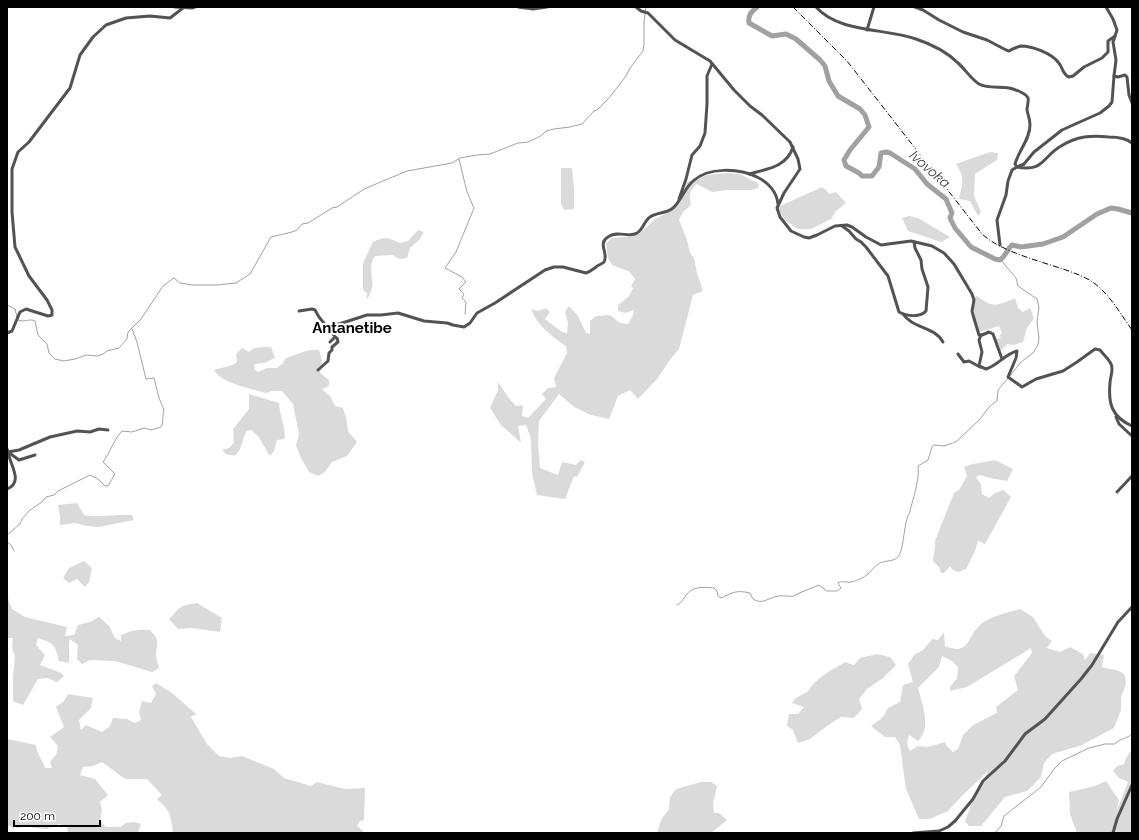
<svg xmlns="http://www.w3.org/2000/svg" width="1139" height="840" font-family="Raleway,sans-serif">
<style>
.green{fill:#dadada;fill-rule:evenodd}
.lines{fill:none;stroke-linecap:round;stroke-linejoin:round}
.stream{stroke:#a1a1a1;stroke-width:1}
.river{stroke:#a1a1a1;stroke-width:5}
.minor{stroke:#535353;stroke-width:3}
.rail{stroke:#000;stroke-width:1;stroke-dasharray:6 2 1 2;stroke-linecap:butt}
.labels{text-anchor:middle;stroke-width:4;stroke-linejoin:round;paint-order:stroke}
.water-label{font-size:14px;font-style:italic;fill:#424242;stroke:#fff}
.quarter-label{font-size:15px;font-weight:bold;fill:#000;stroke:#fff}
</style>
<rect width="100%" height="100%" fill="#fff"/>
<g class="green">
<path d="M990 152 998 153 997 160 975 174 974 196 981 212 978 216 970 201 959 199C963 183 965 178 956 164Z"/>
<path d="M561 168H572L574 188V209L564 210 561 204Z"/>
<path d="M728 173 740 174 759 184 758 188 751 190H727L712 192 697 184C689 190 689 196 691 205L683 212 679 220 687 240 690 253 694 258 697 273 703 291 693 295 679 349 669 361 658 378 638 399 630 390 618 396 609 419 591 415 574 407 559 394 539 421 538 444 540 468 558 475 562 462 576 465 580 460 585 462 577 477 574 476 565 499 537 495 532 473 531 439 526 425 518 426 521 443 501 425 490 408 498 390V382L508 397 516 406 523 405 522 416 528 418 546 399 542 394 548 388 556 387 554 378 567 353 566 346C551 336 537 325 531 309L538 311 546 308 550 312 545 319 562 332 567 333 568 323 565 312 569 306 578 316 586 333 590 334V321L596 316 610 315 620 323 628 324 633 315 634 310 625 313 618 311V305L629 296 633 288 631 286 635 279 630 272 612 265 608 258 606 243 612 238 633 236 639 234 655 219 671 211 680 201 687 182 708 175Z"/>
<path d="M822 187 830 194 836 192 846 203 836 211 831 219 811 229H798L786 221 782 216 778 207Z"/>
<path d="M909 216 918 218 950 237 941 242 908 231 902 218Z"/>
<path d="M418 230 424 232 420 239 410 248 407 258 400 259 392 255 375 256C367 268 374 276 372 288 371 292 369 296 367 300V293L363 290V263L373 242C384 237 388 237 399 243L408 241Z"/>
<path d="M977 296C992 308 998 306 1015 298L1018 308 1023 312 1030 308 1034 318 1027 328 1023 342 1014 345 1007 344 1001 351 996 339 1001 338 999 336 1002 333 999 326 979 332 973 308 975 297Z"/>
<path d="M265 347H271L275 358 264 363 255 364 254 369 258 372 267 368H277L282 364 286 358 309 350H319L322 361 320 373 329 380V386L322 389 330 396 335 406 343 408 346 417 348 431 357 442 347 456 332 462 325 472 318 476 309 472 300 456 296 445 299 434 293 404 282 391H272L266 393C253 389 220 383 214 370 222 367 231 367 237 362L236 354 242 348 249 352 254 348Z"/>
<path d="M249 394 279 403C280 416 285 425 285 439L277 440 274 451 270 456 258 436 251 430 246 431 240 449 235 456 226 454 222 450 229 448 234 443 233 429 249 409Z"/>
<path d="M995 460 1013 469 1007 481 990 478 980 475 976 477 981 485 982 494 989 498 995 493 1003 490 1011 497 985 544 978 541 975 551 966 569 958 572 953 570 950 566 944 573H941L939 567 933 561C933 554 936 548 935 541L954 493 959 490 967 476 964 467 973 464Z"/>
<path d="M77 503 84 515C100 518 116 514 132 515L134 520 99 527 87 526 75 523 60 525V516L58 505Z"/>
<path d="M84 561 92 568 89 582 85 587 77 579 69 583 63 578 69 568Z"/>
<path d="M8 598 12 609 25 617 67 627 65 636 74 635 78 625 90 622 99 617 109 626 115 638 121 641V635C131 630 139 629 150 630 160 641 157 641 156 654 156 659 158 664 159 668L152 672 115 661 90 660 82 664 77 659 78 645 70 639 69 644V663L59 661C55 644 53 643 38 638L36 645 45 655 40 665 61 673 64 676 57 682 47 678 38 679 23 705 13 701V677L15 656 12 648 13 638H7Z"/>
<path d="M197 603 222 618 220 632 192 628 178 629 169 619C173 616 175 612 178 609 183 605 191 604 197 603Z"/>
<path d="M1020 609 1033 617 1045 636 1052 641 1047 648 1060 652 1070 647 1083 654 1085 660 1090 653 1104 655 1102 667C1112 671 1116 667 1125 675L1126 684 1121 697V710L1114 728 1082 745 1052 754 1044 763 1041 777 1027 791 1005 797 981 826H969L965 821 971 805 988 771 963 795 948 811 930 819H919L906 789 900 745 895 737H885L871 726 883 717 888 708 900 702 903 685 913 682 908 664 915 654 923 650 932 639 938 640 944 632 945 646C970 656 966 638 980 625 990 616 1007 613 1020 609ZM1031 648 1032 653 1014 676 1018 690 996 707 997 713 973 725 963 735 958 749 953 752 946 745 945 742 928 747 918 746 910 751 907 744 909 735 918 741C932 727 922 704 918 688L939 667 942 656 952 661 958 667 957 678 950 687V691L967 687Z"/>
<path d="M877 654 890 657 896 665 883 678 867 689 859 699 862 709 854 718 841 717 827 726 810 739 798 743 793 730 787 726 789 714H798L804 707 792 703 796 698 807 692 815 682 825 674 845 662 854 665 860 658Z"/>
<path d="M156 683 172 693 196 714 191 717 207 744 219 756 230 758 242 756 274 769 284 778 311 786 317 782 345 789 365 788 364 820 360 821 357 826 365 833H173C172 825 171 815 166 808 164 805 159 802 157 799L162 795 147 779H125L102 762 93 766 83 767 80 775 95 779 108 795 100 802 102 810 100 821 106 827H120L126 823 134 822 141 824 138 833H68L67 827 59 824 47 829 35 828 27 826 17 828 7 826V739L36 745C37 756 43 759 45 768H52L50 762 56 755 58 746 50 737 64 727 56 707 64 701 68 694 93 698 91 708 79 720 81 730 86 725 102 732 110 726 113 718 127 719 135 723 141 720 139 712 142 701 151 703 156 694 152 686Z"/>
<path d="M1132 749V833H1077L1070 814 1069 792 1095 786 1106 781 1119 800 1117 810 1128 782 1119 778 1113 771 1117 766 1124 764 1126 758Z"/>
<path d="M701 782H711L717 786 713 804 714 813H719L727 820 711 833H657L661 820 669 809 670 797 676 789Z"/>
</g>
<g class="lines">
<g class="stream">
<path d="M459 159 467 192 474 208 456 252 445 268 462 277 466 282 459 289 464 294 462 298 466 302 465 314"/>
<path d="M1001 260 1016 278 1018 286 1037 299 1039 307 1037 322 1039 338 1038 345 1033 353 1021 362 1010 376"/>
<path d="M7 305 15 309 17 317"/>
<path d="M18 320C24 323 29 318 35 321L38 335 47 344 49 353 55 359 64 361 75 359 86 355 98 356 103 354 107 351 119 348 127 339 128 332 141 319 163 286 174 278 180 283 192 285H217L236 283 250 274 271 237 292 232 297 230 302 224 308 223 332 208 337 207 364 189 407 171 452 163 460 158 477 155 490 154 518 143 528 142 541 136 546 131 554 129 570 127 582 124 594 111 597 110 609 98 626 76 630 68 643 51 644 44V22L646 7"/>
<path d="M7 535 20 524 22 519 30 510 42 502 46 497 54 495 58 491 90 475 98 479 105 486H108L115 474 103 462C110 453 114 439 122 431L132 432 144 428 151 430 161 427C164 422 162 416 164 410L159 398 154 378 146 379 137 342 132 329"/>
<path d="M7 542 11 545 14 551"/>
<path d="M677 605C682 603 683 599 686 595 693 586 703 587 714 588L717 591 718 596 721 598C733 592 737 590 750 593L753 599C762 605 768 598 778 596 783 595 788 597 794 596L797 594 819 585 827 591H837L841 588 838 583C842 581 843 582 847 582 851 583 858 580 862 578 869 575 873 567 880 563 886 560 893 562 898 557 903 552 904 528 907 519 907 516 910 514 910 511 913 499 920 478 918 466L928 460 932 447 934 445 944 446 953 443 957 441 980 419 990 406 997 401 998 390 1008 378"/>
<path d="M995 833 1001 826 1004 816 1041 787 1054 769 1062 761 1089 748 1105 744H1115C1120 738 1127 739 1132 734"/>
</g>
<path class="river" d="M757 7C751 12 748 15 749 23L772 36 786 34 796 39 820 60 825 66 829 81 838 96 860 109 865 115 869 127 850 150 844 160 846 166 859 173 862 176H872L879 167 881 153 886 152 890 153 915 169 927 184 946 199 952 213 950 218 955 228 971 247 995 259 1000 260C1006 256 1007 249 1012 245L1021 247 1043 244 1063 237 1097 214 1111 208 1118 209 1132 213"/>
<g class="minor">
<path d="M175 7 192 8 195 7"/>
<path d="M518 7 533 9 547 7"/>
<path d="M636 7 641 11 648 13 675 40 710 61 734 90 750 106 762 115 790 142 798 159 800 169 784 193 777 208 780 217 791 231 804 237 809 238 817 235 835 226 847 225 852 227 866 237 881 245 911 241 932 246 944 253 954 264 972 294 974 300 972 311 973 315 979 335H982L989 332 993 334 1002 359"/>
<path d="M816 7C839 33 885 28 916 39 931 44 946 51 958 63 965 69 971 79 979 84 988 89 1000 86 1009 88 1014 89 1026 93 1028 98 1029 101 1027 106 1027 110 1028 115 1030 119 1030 125 1030 139 1019 150 1015 164L1017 167C1044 172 1042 157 1061 146 1077 136 1091 135 1109 137 1116 137 1126 138 1132 143"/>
<path d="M915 7 923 10 939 20 963 32 987 40 1006 50 1009 51C1012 49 1017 47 1021 46 1032 46 1051 53 1058 62 1063 67 1062 74 1069 77L1073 76 1084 67 1102 58 1108 52V41L1115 36"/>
<path d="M1106 7 1113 19 1117 30 1113 42 1116 60 1114 76 1118 77 1125 75 1127 77 1129 95 1132 103"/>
<path d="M867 30 874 7"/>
<path d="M749 174C767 169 787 167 793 147"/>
<path d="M679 199 686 179 692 155 700 146 705 133 707 104V76L712 64"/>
<path d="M842 226 849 231 856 239 861 242 866 247 888 276 899 312C906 316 920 318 926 311L928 287 922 269 921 260 915 248 914 242"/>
<path d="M1000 245 997 220 1006 195 1008 181 1012 170 1017 167 1024 164 1034 152 1062 130 1100 113 1109 106 1112 102 1114 76"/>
<path d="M299 311 312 309 315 310 319 317 327 327 333 326"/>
<path d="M903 314C913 329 934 326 943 342"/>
<path d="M7 333 12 331 20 312 26 309 48 316 52 315V310L47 300 29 276 15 247 12 212V169L18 152 29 142 70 88 80 55 93 37 106 25 126 18 150 16 170 18 183 8"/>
<path d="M981 335 979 340 982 352 979 366 986 369C997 366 1005 354 1017 351L1016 358 1008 377 1022 387 1036 379 1063 371 1077 362 1095 349 1100 350C1103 354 1109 359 1111 364 1114 370 1110 377 1110 383 1108 404 1112 417 1132 426"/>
<path d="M330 342 335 337 332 332 333 326 367 315H381L398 313 424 321 447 323 453 325 464 327 470 323 477 313 495 303 545 270 554 267H563L586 273C590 272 593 269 596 267 598 265 602 264 604 262 609 254 597 243 608 237 617 230 630 238 637 233 643 230 644 221 650 217 657 212 666 214 673 208 681 201 684 189 693 181 708 167 739 168 757 177 768 182 777 192 778 204"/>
<path d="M958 354 964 362 969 361 980 367"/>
<path d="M318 370 328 361 329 353 332 350V347L338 342 337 338 335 337"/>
<path d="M1116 417 1119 424 1132 436"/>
<path d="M7 449 8 452 19 460 35 455"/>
<path d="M7 489C24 482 10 465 8 452L19 450 50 437 77 431 90 432 99 429 108 430"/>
<path d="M1117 492 1132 476"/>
<path d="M913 833 939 831 948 827 955 821 973 799 983 781 1005 761 1025 734 1045 719 1081 679 1092 665 1118 622 1132 607"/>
<path d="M1113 833 1117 819 1132 785"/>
</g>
<path class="rail" d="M793 7 847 61 982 234C1000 251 1039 261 1063 269 1074 273 1084 276 1094 283 1110 295 1120 313 1132 330"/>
</g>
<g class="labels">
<g class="water-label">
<text transform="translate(930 169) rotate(41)" y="5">Ivovoka</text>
</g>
<g class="quarter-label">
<text x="352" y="333">Antanetibe</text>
</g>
</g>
<rect width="1139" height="840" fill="none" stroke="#000000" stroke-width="16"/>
<path d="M14 820v6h86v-6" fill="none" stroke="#000000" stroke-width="2"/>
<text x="20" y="820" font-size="12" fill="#000000" stroke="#ffffff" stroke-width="3" paint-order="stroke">200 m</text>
</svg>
